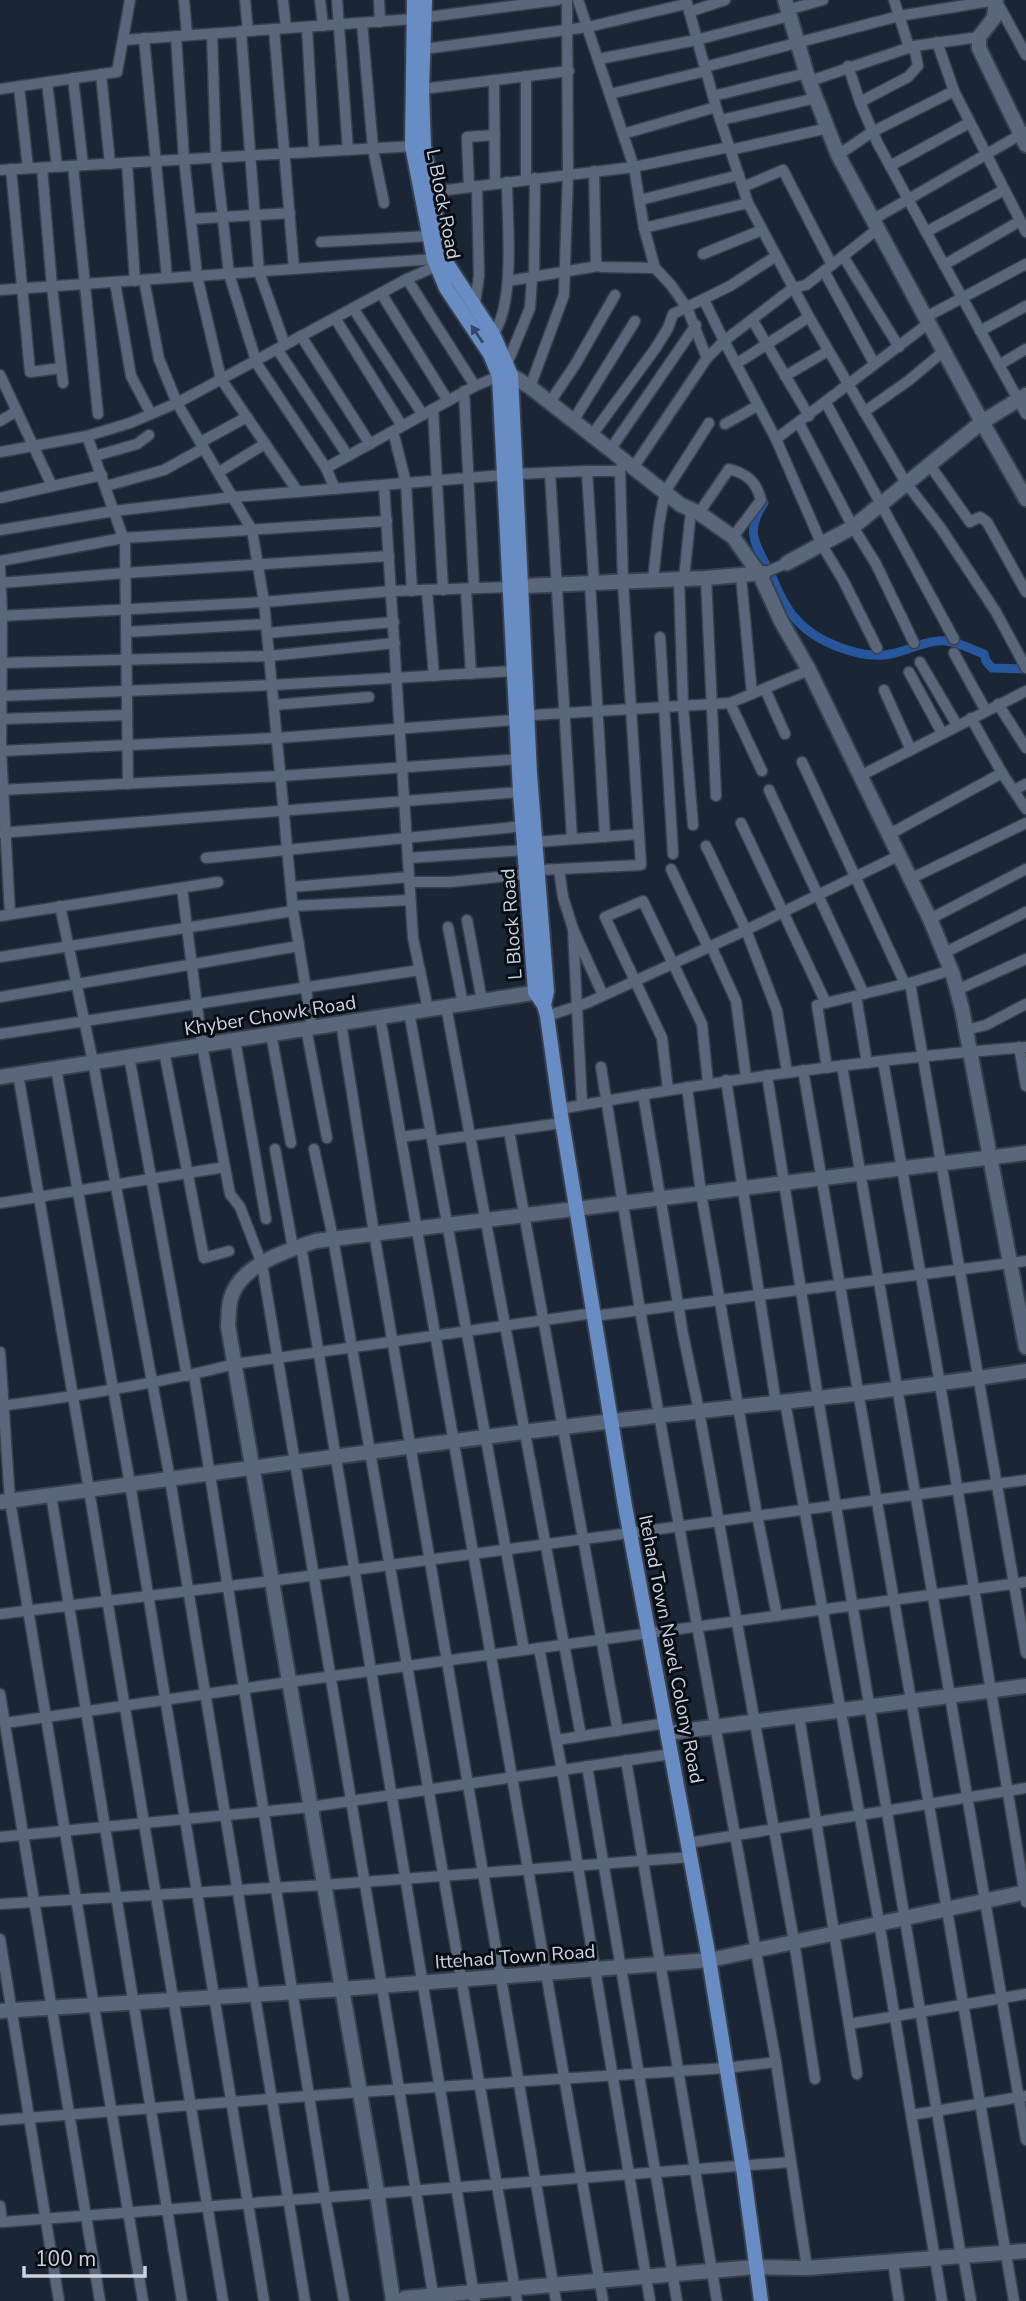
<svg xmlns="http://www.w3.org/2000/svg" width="1026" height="2301" font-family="'Nunito Sans',sans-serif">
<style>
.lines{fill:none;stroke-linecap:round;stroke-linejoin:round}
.canal{stroke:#27569c;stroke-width:9}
.street-casing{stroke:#38404e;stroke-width:13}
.secondary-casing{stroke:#38404e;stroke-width:18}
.primary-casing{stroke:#38404e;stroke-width:18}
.street{stroke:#5a677b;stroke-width:10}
.secondary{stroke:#5a677b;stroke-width:14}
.primary{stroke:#688dc5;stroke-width:14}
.oneway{fill:#344764}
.labels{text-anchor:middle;stroke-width:6;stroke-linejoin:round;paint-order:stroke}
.street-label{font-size:19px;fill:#cbd3de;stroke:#090e15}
</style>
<rect width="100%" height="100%" fill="#1a2535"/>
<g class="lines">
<path class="canal" d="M764 503C744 533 756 544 769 571 777 587 783 605 795 618 815 642 861 660 891 654 907 651 922 642 938 641 952 639 971 649 984 654L986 661 992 668 1026 669"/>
<g class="street-casing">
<g id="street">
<path d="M184 0 187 35"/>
<path d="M245 0 248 31"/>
<path d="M283 0 286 28"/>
<path d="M320 0 323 26"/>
<path d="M337 0 348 150"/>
<path d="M379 0 380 22"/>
<path d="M578 0 634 167 644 228 655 268 671 285 687 308 707 358"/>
<path d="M686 0 716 107 748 203 809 317 906 483 940 527 996 612 1026 668"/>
<path d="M894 0 909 47"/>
<path d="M787 10 823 0"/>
<path d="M689 12 725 0"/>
<path d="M362 23 373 149 384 203"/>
<path d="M307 27 314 152"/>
<path d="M274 29 294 269"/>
<path d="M241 31 259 272 285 345"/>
<path d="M212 34 216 158 229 274 257 364 326 468 335 489"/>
<path d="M176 36 184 159 197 276 221 379 298 492"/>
<path d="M144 38 167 278"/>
<path d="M124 40 413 19 558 0"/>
<path d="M937 42 954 91"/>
<path d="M914 46 918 66 908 77 860 102 877 142 908 199 1026 414"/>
<path d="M424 49 588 27 686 4"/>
<path d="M599 59 696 40 789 16"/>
<path d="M848 66 860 102"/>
<path d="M705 67 899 16 996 0 1026 55"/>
<path d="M101 74 110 164"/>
<path d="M73 78 83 165"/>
<path d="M494 80 495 183"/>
<path d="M810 81 914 46 979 37"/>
<path d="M47 82 57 167"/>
<path d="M19 87 28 168"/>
<path d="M0 89 117 72 130 0"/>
<path d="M422 89 569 71"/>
<path d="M610 94 706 71"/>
<path d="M713 96 807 73"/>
<path d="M721 120 816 98"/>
<path d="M623 134 716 107"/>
<path d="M730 150 828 128"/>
<path d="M838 155 872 132 954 91 1026 232"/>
<path d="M127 163 135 281"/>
<path d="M73 166 98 414"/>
<path d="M890 166 969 123"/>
<path d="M42 168 52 287 63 383"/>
<path d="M11 169 30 372 61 368"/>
<path d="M0 170 415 146"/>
<path d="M594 171 596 264 601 267 655 268"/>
<path d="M526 179V76"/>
<path d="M469 187 467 137 495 135"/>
<path d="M743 187 783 170 832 265"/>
<path d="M430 192 634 167 729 147"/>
<path d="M640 200 739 175"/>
<path d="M191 219 290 213"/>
<path d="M874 219 1025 132"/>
<path d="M644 228 748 203"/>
<path d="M926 232 1004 190"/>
<path d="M321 242 429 236"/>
<path d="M703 254 762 230"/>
<path d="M843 256 899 347"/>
<path d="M944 265 1020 221"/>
<path d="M824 271 874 363"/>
<path d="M534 277 535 178"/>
<path d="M407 279 475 386"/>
<path d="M508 281 598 266"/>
<path d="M115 282 131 376 151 414"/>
<path d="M0 290 434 259"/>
<path d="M381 293 448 401"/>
<path d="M475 303 479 276 477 186"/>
<path d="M353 308 423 415"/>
<path d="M926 317 1026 264"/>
<path d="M335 318 402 426"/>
<path d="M753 321 809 416"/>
<path d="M980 331 1026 306"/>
<path d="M493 334C516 304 507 219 507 182"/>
<path d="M301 336 370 444"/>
<path d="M277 349 348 456"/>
<path d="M507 364 530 308 532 277"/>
<path d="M736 364 809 317"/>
<path d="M999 365 1026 349"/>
<path d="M0 375 52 486"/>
<path d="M785 376 828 351"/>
<path d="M530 387 564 295 568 173 567 0"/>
<path d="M464 391 474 588"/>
<path d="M550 402 575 365 615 295"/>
<path d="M826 403 954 639"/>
<path d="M433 409 443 590"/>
<path d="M864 412 908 381 944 351"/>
<path d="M0 421 17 411"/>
<path d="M573 421 635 321"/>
<path d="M799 423 853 527 876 564 914 643"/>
<path d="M725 424 757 406"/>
<path d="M393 431 406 483 412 591"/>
<path d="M592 435 655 349 668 328 673 314 730 286 776 256"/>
<path d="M87 436 125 543 128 784"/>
<path d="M776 439 929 323"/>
<path d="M201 442 247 417"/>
<path d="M610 450 696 325"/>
<path d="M0 452 87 436 130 423 177 403 407 279 441 264"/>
<path d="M95 456 137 444 149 435"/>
<path d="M929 464 970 522 980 517 987 522 1026 592"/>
<path d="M326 468 475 386 499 376"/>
<path d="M633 468 707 358 724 341 704 300"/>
<path d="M587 471H620"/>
<path d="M219 472 265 444"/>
<path d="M550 473 572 838"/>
<path d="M516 474 587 471 594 583"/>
<path d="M384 485 413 938 428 1009"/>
<path d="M106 486 164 470 204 448"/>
<path d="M0 498 102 475"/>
<path d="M699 513 729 469C747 474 756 481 761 500L733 537"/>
<path d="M0 530 114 511 234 497 504 475"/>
<path d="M0 561 123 538 387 521"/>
<path d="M0 566 2 616 1 751 10 914"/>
<path d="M764 573 787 563"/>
<path d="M741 576 752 694"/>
<path d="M706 578 716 796"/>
<path d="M679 579 683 705 693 825"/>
<path d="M684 579 691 510"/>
<path d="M653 580 659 524 665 492 709 423"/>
<path d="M0 583 125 573 389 556"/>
<path d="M590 583 605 837"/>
<path d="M466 589 471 674"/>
<path d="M427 590 434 676"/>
<path d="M0 616 264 602 392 591 513 587"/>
<path d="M126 632 266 624"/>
<path d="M267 633 394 622"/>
<path d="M660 637 673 854"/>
<path d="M877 648 843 580 822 545 776 439 724 341 793 288 806 285 879 228"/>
<path d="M954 653 986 711"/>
<path d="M920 662 957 725"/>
<path d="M0 663 269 656 395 643"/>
<path d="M909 672 942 733"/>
<path d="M765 689 785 734"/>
<path d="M884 690 911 750"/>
<path d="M0 696 272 685 514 671"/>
<path d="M730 703 762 771"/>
<path d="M998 704 1026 748"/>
<path d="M274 705 369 697"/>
<path d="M971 718 1002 773"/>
<path d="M0 719 127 715"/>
<path d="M0 751 277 738 513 720 534 715 730 703 809 670"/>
<path d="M802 762 905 984"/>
<path d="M860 776 1026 691"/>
<path d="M0 790 281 776 519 759"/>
<path d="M769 790 864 994"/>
<path d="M1014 790 1026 784"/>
<path d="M741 823 826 1003"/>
<path d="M0 833 520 792"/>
<path d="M888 835 1002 773 1026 809"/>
<path d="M536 842 639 834"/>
<path d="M706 846 746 930 777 1011 787 1072"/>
<path d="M206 858 524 826"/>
<path d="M408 858 525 850"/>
<path d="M671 869 708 947"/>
<path d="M538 870 641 865 623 582 620 471 623 460"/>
<path d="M559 870 563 897 573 929"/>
<path d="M910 879 1026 823"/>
<path d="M409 882H450L527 874"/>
<path d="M291 887 409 877"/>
<path d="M182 888 202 1045 230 1194 240 1207 262 1264 434 2300"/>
<path d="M60 906 93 1062 170 1479 305 2301"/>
<path d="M293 906 410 900"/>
<path d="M0 916 218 882"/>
<path d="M930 919 1026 869"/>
<path d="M467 920 482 1001"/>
<path d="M448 927 463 1004"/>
<path d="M299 946 312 1027"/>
<path d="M711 946 736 1001 746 1077"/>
<path d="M944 953 1026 912"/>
<path d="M0 957 293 911"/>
<path d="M951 970 910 983 1026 1653"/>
<path d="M957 990 1026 959"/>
<path d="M856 996 867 1063"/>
<path d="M0 997 299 946 293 911 264 602 252 530 177 403 159 359 144 280"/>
<path d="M446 1006 581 1736"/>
<path d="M409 1012 524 1650"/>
<path d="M547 1016 587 1003 744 931 898 856"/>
<path d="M380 1017 603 2301"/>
<path d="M341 1023 374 1233 556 2301"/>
<path d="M306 1028 327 1138"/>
<path d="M966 1030 986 1025 1026 1004"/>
<path d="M0 1034 420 970"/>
<path d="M271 1034 291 1143"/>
<path d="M235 1040 266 1219"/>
<path d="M1019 1047 1026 1086"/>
<path d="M164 1051 204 1258 229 1251"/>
<path d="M129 1056 187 1376"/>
<path d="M883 1061 940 1384 1026 1902"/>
<path d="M842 1066 1026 2140"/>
<path d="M56 1068 130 1484 264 2301"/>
<path d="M827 1068 817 1005 909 983"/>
<path d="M803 1070 1014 2301"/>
<path d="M18 1074 89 1490 223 2301"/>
<path d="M767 1075 818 1398 961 2256"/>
<path d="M726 1080 776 1403"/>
<path d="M687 1087 701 1193 757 1515 777 1616"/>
<path d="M668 1090 662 1038 605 917 643 901 702 1024 708 1083"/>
<path d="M643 1094 683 1334 699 1411 794 1941 815 2079"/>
<path d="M582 1105 573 929 603 995"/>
<path d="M560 1109C714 1081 870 1059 1026 1047"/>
<path d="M509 1131 618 1731"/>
<path d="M401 1137 430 1133"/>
<path d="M432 1141 562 1123"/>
<path d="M275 1149 293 1248"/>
<path d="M314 1149 333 1238 517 2301"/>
<path d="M0 1203 225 1167"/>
<path d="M301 1246 475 2301"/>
<path d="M594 1316 1026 1261"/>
<path d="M0 1352 10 1501 143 2301"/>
<path d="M194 1375 325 2196 344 2301"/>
<path d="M785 1402 879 1922 942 2301"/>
<path d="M0 1406C79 1396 157 1384 235 1364L594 1313"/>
<path d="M51 1495 182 2301"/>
<path d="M0 1614 271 1581 1026 1480"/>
<path d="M539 1648 562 1770 650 2301"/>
<path d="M0 1694 100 2301"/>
<path d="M799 1716 857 2074"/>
<path d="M5 1723 289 1682 1026 1582"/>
<path d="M557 1740 666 1723"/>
<path d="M626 1760 717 2301"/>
<path d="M587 1766 677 2301"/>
<path d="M0 1837 310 1807 671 1754"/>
<path d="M688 1843 1026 1788"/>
<path d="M0 1904 324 1885 691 1857"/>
<path d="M0 1939 59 2301"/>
<path d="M849 2024 1026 1994"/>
<path d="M776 2062 807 2268"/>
<path d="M911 2115 1026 2096"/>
<path d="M0 2120 360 2092 726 2068 776 2062 640 1310 601 1067"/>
<path d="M0 2206 2 2222 791 2162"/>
<path d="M963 2256 971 2301"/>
<path d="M893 2262 899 2301"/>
</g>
</g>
<g class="secondary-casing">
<g id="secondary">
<path d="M785 0 808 78 838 155 982 422 1026 499"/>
<path d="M996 0 994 18 979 37V48L1026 145"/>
<path d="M500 375H511L530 387 681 505 699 513 733 537 760 575 781 621 809 670 930 919 953 975 962 1009 1026 1347"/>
<path d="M787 563 853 527 982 422 1026 395"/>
<path d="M523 586 706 578 764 573"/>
<path d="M0 1077 545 991"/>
<path d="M0 1502C204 1474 408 1446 612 1421 750 1405 889 1392 1026 1371"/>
<path d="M668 1733 1026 1686"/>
<path d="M0 2011 342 1989 710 1960 1026 1892"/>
<path d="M393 2301 377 2192 228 1326C229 1317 228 1307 231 1298 240 1265 288 1250 316 1241L1026 1153"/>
<path d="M402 2301 405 2298 755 2267 807 2268 1026 2251"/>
</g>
</g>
<g class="primary-casing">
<g id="primary">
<path d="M414 0 412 146 434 259 446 288 490 354 499 376 520 792 535 992 544 1005 547 1016 560 1109 625 1506 707 1947 744 2175 761 2301"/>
<path d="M425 0 422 89 424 146 439 235 446 262 493 334 511 375 530 774 547 991 544 1005"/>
</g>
</g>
<use href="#street" class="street"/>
<use href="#secondary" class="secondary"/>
<use href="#primary" class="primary"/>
</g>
<defs><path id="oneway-solid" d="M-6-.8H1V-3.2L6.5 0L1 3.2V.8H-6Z" transform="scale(1.75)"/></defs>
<use class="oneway" href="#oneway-solid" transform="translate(477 334) rotate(-124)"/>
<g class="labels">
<g class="street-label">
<text transform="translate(444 204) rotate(79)" y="7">L Block Road</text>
<text transform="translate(511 924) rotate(-94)" y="7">L Block Road</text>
<text transform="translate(270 1015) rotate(-9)" y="7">Khyber Chowk Road</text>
<text transform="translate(672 1649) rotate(79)" y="7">Itehad Town Navel Colony Road</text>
<text transform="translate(515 1956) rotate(-4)" y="7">Ittehad Town Road</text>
</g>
</g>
<path d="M24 2266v10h121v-10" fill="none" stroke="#cbd3de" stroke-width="3.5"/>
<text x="35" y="2266" font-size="21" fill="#cbd3de" stroke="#090e15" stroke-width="5" paint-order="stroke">100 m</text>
</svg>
